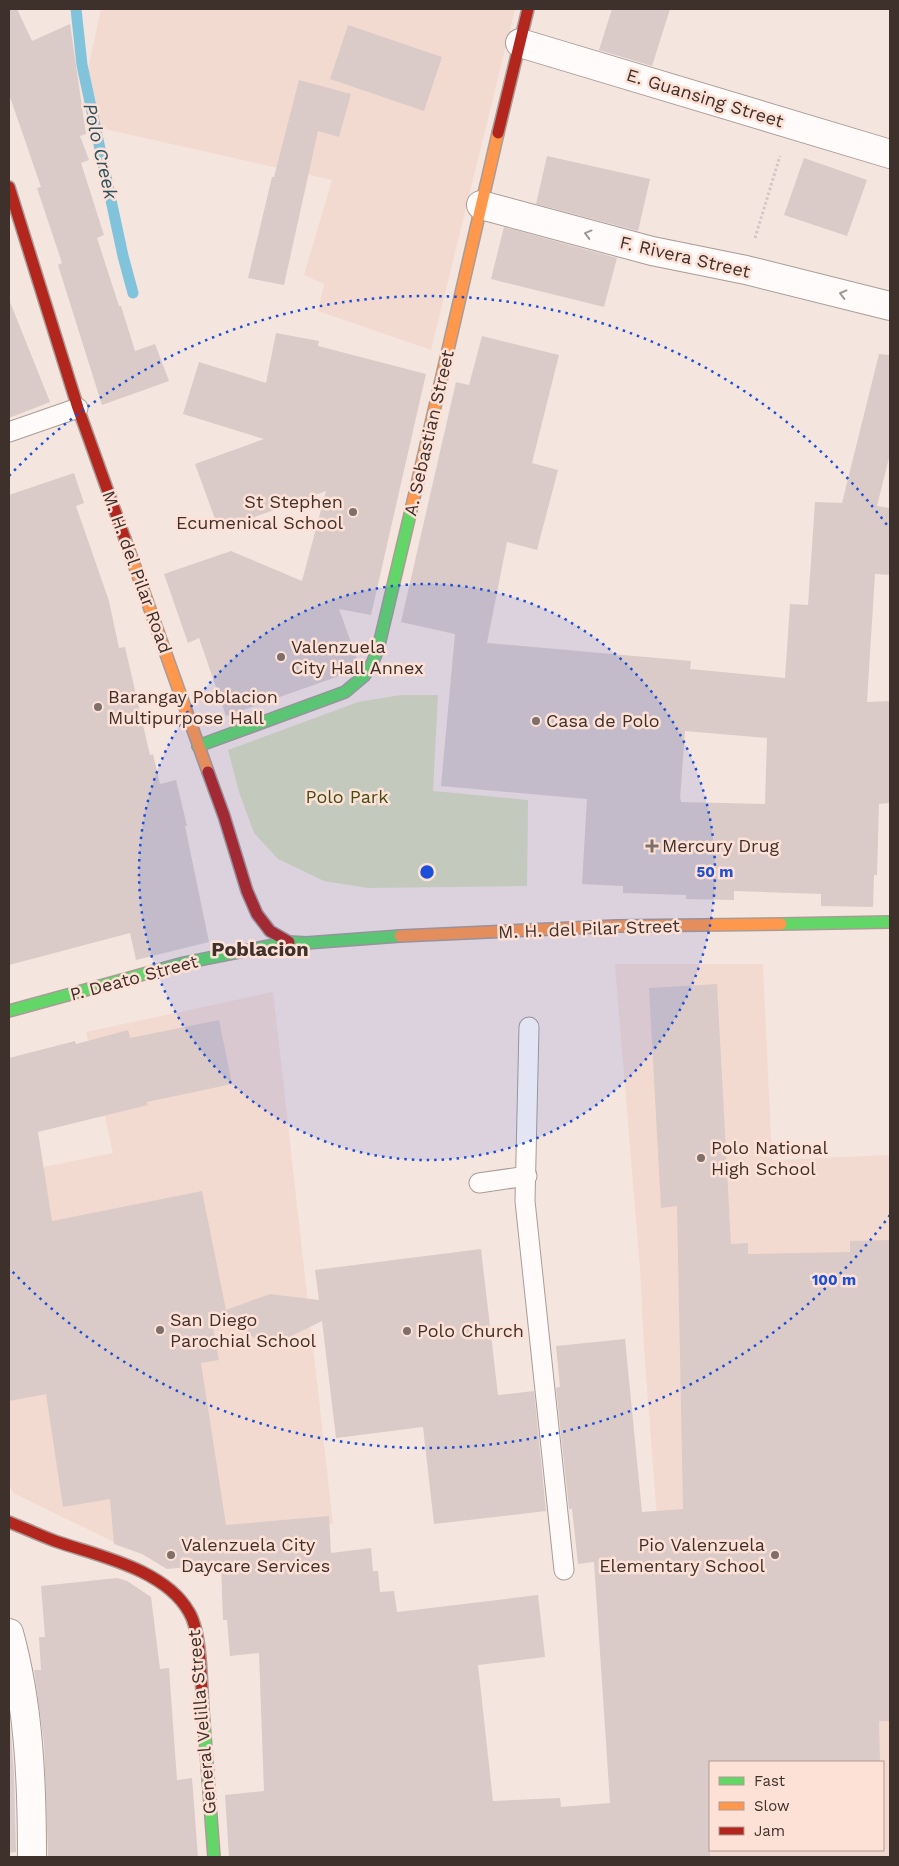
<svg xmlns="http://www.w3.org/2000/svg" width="899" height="1866" font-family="'Work Sans',sans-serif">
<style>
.built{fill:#f3dad0;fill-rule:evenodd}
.green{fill:#dadbb9}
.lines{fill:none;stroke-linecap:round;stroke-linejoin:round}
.stream{stroke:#80c3db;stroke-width:11}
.building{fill:#dacbc8;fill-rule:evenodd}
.lane-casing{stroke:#a99c97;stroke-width:21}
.street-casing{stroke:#a99c97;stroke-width:30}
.fast-casing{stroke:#a99c97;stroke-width:14}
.slow-casing{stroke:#a99c97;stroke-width:14}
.jam-casing{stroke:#a99c97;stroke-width:14}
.path{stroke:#cfc8c6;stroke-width:3;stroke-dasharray:2.5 2.5;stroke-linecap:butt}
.lane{stroke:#fefbfa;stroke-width:19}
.street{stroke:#fefbfa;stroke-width:28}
.fast{stroke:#63d668;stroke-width:11}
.slow{stroke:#ff974d;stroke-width:11}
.jam{stroke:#b3261e;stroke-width:11}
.oneway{stroke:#9e9692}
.ring{fill:none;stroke:#1d4ed8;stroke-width:2.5;stroke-dasharray:2.5 5}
.poi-dot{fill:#7e6f6a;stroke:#fee1d6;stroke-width:2}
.labels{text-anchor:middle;stroke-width:5;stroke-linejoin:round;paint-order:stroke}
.street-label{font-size:18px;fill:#3e302b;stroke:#fee1d6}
.poi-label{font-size:18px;fill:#3e302b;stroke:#fee1d6;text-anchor:start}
.park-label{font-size:18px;fill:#414e13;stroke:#fee1d6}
.water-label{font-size:19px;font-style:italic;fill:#285363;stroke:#fee1d6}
.quarter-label{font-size:20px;font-weight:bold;fill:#3e302b;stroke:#fee1d6}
.centre{fill:#1d4ed8;stroke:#fee1d6;stroke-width:2.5}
.ring-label{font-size:15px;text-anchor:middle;font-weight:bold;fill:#1d4ed8;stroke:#fee1d6;stroke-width:5;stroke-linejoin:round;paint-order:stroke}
</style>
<rect width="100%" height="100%" fill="#f5e5df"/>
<g class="built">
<path d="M101 9H515L431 350 318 311 324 284 304 275 332 180 100 128 88 69Z"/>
<path d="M615 964H763L772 1160 890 1155V1857H683L644 1349 640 1269ZM710 1762H883V1850H710Z"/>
<path d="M273 992 333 1524 120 1545 13 1493 9 1485V1174L113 1153 86 1032Z"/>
</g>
<path class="green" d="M401 695H438L433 791 528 800 527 886 368 888 324 881 278 859 254 833 239 792 228 750 358 702Z"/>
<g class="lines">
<path class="stream" d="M76 9 82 65 123 256 133 293"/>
</g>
<g class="building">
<path d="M9 9H17L32 41 70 24 86 134 80 136 89 160 81 163 104 235 97 238 119 306H121L135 351 155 344 169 381 102 405 58 265 62 263 37 188 41 187 9 94Z"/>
<path d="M612 9H670L652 66 599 50Z"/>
<path d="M348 25 442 57 424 111 330 79Z"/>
<path d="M299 80 351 94 339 137 318 131 284 285 248 278 272 177H274Z"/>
<path d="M547 156 650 179 638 231 536 204Z"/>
<path d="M804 158 867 180 847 236 784 215Z"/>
<path d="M504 227 617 258 604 307 491 279Z"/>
<path d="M10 302 50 402 9 418V303Z"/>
<path d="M276 333 319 341 318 346 426 374 371 615 339 609 357 659 355 662 342 675 226 716 199 638 188 643 164 574 231 551 302 581 326 491 219 530 195 464 264 439 183 414 199 362 266 383Z"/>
<path d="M482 336 559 355 532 463 558 470 537 550 507 542 487 643 691 661 690 669 785 678 790 604 808 605 815 502 842 503 879 354 890 355V454L877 506 890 508V575L875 574 867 702 890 701V803L879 804 877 875H874L873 907 821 906V894L734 891V900L686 899V895L623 893V886L582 884 587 799 441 786 455 634 401 622 456 382 469 385ZM685 731 767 738 765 804 681 802V800L680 799Z"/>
<path d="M74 473 84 503 76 506 109 601 119 648 125 647 150 755 153 754 160 784 176 780 187 826H185L209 942 136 960 130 933 9 965V495Z"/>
<path d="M717 984 731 1244 748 1243V1254L850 1252V1241L890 1240V1721H879L880 1762H710V1857H229L225 1795 264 1791 259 1653 230 1656 227 1620H223L221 1564 167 1569 142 1554 114 1544 110 1499 63 1507 46 1394 9 1401V1058L75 1041 76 1044 128 1030 130 1038 219 1020 232 1084 147 1102 148 1105 38 1132 52 1221 202 1191 226 1310 270 1294 319 1300 315 1270 481 1249 498 1395 534 1391 546 1511 434 1524 423 1427 336 1438 322 1321 277 1343H266L211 1317 219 1360 201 1363 226 1525 329 1516 331 1553 371 1548 373 1571H378L380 1592 394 1591 397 1612 538 1595 545 1657 478 1665 493 1801 560 1798 561 1807 610 1803 594 1562 578 1564 572 1509H569L556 1388 560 1387 556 1346 625 1339 642 1512 683 1509 677 1206 661 1208 649 988Z"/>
<path d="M117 1578 127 1581 151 1597 160 1669 169 1668 177 1780 192 1778 198 1857H48L44 1743 34 1670H41L39 1637H45L41 1586Z"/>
<path d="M9 1712 14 1773 16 1852 9 1853Z"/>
</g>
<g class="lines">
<g class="lane-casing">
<g id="lane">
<path d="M9 432 78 408"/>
<path d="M529 1027 525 1201 564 1570"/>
<path d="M479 1183 527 1176"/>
</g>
</g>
<g class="street-casing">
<g id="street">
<path d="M520 43 890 154"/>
<path d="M481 205 652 251 746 270 890 306"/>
<path d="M9 1633C29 1705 32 1782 32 1857"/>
</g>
</g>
<g class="fast-casing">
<g id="fast">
<path d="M198 746 345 692 364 676 372 664 378 649 412 506"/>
<path d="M781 924 890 922"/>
<path d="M9 1011 184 963 289 942 306 943 400 936"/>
<path d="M203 1710 214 1857"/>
</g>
</g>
<g class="slow-casing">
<g id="slow">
<path d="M412 506 498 133"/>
<path d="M125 539 208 772"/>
<path d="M400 936 616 926 781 924"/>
</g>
</g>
<g class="jam-casing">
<g id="jam">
<path d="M498 133 528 9"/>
<path d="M9 187 78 408 125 539"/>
<path d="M208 772 224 816 247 891 257 914 270 931 289 942"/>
<path d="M9 1522C24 1528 39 1535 55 1541 98 1556 165 1569 189 1612 202 1633 201 1685 203 1710"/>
</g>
</g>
<path class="path" d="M755 238 780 156"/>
<use href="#lane" class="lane"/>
<use href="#street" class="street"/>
<use href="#fast" class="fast"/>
<use href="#slow" class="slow"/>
<use href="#jam" class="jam"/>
</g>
<defs><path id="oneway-chevron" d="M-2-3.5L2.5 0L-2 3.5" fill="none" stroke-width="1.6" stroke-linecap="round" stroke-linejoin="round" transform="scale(1.25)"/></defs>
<g class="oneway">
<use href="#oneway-chevron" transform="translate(588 234) rotate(-165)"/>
<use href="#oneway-chevron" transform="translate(843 294) rotate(-166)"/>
</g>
<circle cx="427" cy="872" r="288" fill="#1d4ed8" fill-opacity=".12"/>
<g class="ring">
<circle cx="427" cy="872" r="288"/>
<path d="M890 1215A576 576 0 0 1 9 1268M9 476A576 576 0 0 1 890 529"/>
</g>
<g class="poi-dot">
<circle cx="353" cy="512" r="5"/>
<circle cx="281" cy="657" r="5"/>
<circle cx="98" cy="707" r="5"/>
<circle cx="536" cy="721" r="5"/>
<path d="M649.5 838.5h5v5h5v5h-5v5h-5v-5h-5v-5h5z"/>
<circle cx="701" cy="1158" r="5"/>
<circle cx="160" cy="1330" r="5"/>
<circle cx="407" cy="1331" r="5"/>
<circle cx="171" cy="1555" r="5"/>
<circle cx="775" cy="1555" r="5"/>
</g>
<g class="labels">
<g class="street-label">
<text transform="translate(705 98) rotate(17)" y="6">E. Guansing Street</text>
<text transform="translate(685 257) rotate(13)" y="6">F. Rivera Street</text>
<text transform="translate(429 433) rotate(-77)" y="6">A. Sebastian Street</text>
<text transform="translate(137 572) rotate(70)" y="6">M. H. del Pilar Road</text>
<text transform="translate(589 929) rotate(-2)" y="6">M. H. del Pilar Street</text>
<text transform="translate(134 978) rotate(-15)" y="6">P. Deato Street</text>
<text transform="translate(202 1722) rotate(-95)" y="6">General Velilla Street</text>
</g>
<g class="poi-label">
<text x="343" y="508" text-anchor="end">St Stephen<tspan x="343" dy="21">Ecumenical School</tspan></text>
<text x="291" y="653">Valenzuela<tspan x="291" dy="21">City Hall Annex</tspan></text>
<text x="108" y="703">Barangay Poblacion<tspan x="108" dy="21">Multipurpose Hall</tspan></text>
<text x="546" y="727">Casa de Polo</text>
<text x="662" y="852">Mercury Drug</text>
<text x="711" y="1154">Polo National<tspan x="711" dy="21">High School</tspan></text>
<text x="170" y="1326">San Diego<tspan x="170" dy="21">Parochial School</tspan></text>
<text x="417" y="1337">Polo Church</text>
<text x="181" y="1551">Valenzuela City<tspan x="181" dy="21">Daycare Services</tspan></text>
<text x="765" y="1551" text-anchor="end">Pio Valenzuela<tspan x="765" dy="21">Elementary School</tspan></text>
</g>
<g class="park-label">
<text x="347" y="803">Polo Park</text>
</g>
<g class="water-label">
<text transform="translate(101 151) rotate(77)" y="7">Polo Creek</text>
</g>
<g class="quarter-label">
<text x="260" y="956">Poblacion</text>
</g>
</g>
<circle cx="427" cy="872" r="8" class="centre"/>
<g class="ring-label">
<text x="715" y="877">50 m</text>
<text x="834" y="1285">100 m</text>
</g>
<rect width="899" height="1866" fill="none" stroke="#3e302b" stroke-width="20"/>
<rect x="709" y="1761" width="175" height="90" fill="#fee1d6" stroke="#b19a92"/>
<rect x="719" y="1777" width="25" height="8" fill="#63d668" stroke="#b19a92"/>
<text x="754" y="1786" font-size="15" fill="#3e302b">Fast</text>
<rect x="719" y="1802" width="25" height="8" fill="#ff974d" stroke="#b19a92"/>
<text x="754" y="1811" font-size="15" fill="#3e302b">Slow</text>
<rect x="719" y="1827" width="25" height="8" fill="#b3261e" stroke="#b19a92"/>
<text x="754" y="1836" font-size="15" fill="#3e302b">Jam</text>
</svg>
